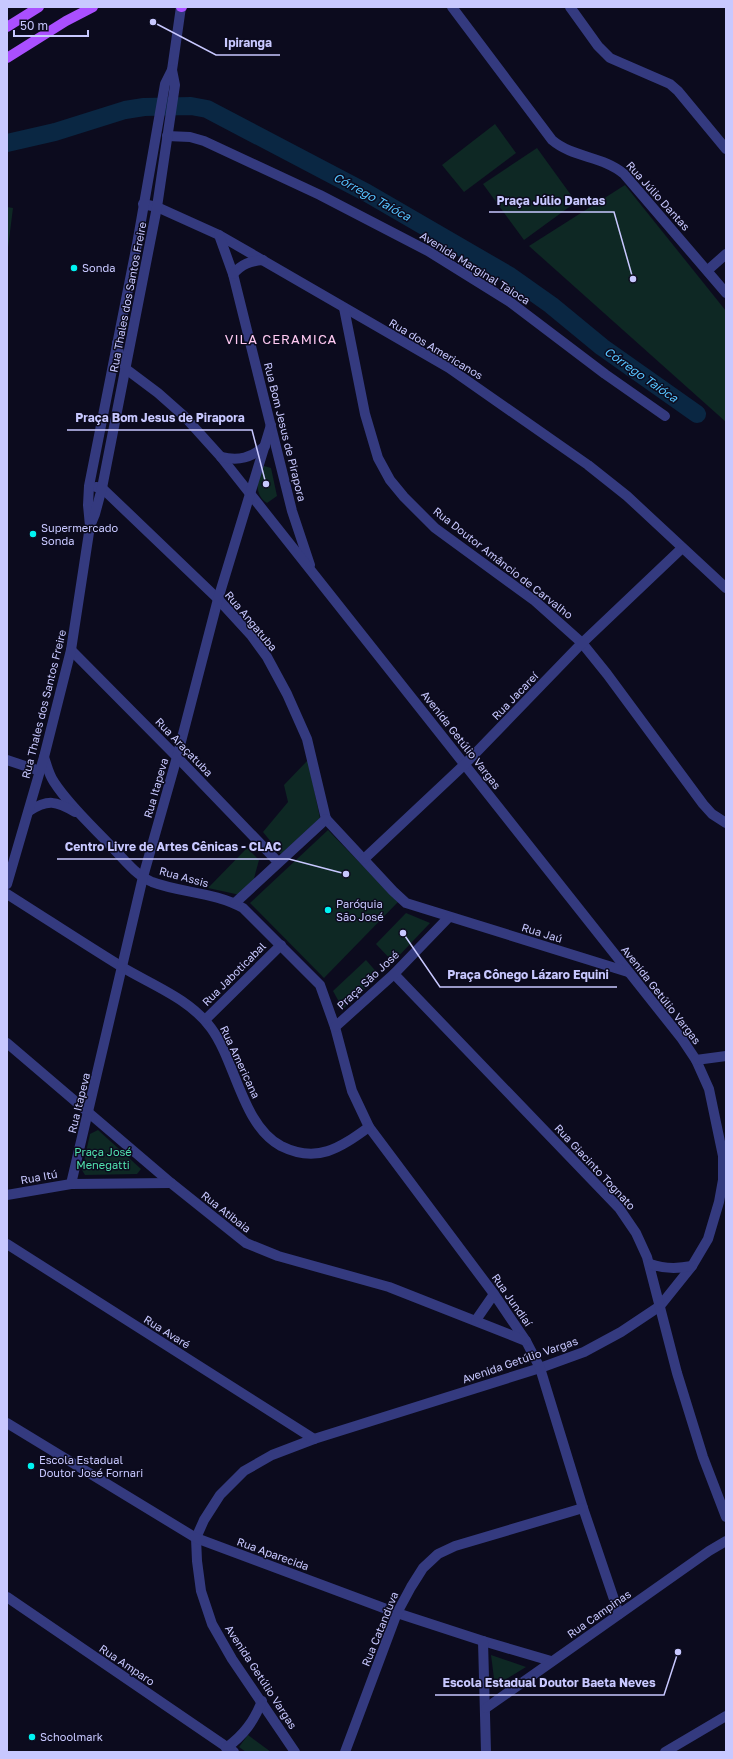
<svg xmlns="http://www.w3.org/2000/svg" width="733" height="1759" font-family="'Golos Text',sans-serif">
<style>
.green{fill:#0e2824}
.lines{fill:none;stroke-linecap:round;stroke-linejoin:round}
.river{stroke:#0a2743;stroke-width:18}
.minor{stroke:#343a7f;stroke-width:10}
.major{stroke:#aa4fff;stroke-width:10}
.poi-dot{fill:#00f3f1;stroke:#0c0b1e;stroke-width:1.5}
.labels{text-anchor:middle;stroke-width:3;stroke-linejoin:round;paint-order:stroke}
.street-label{font-size:11px;fill:#c8c8ff;stroke:#0c0b1e}
.poi-label{font-size:11px;fill:#c8c8ff;stroke:#0c0b1e;text-anchor:start}
.park-label{font-size:11px;fill:#51e2ae;stroke:#0c0b1e}
.water-label{font-size:12px;font-style:italic;fill:#56c4ff;stroke:#0c0b1e}
.quarter-label{font-size:13px;letter-spacing:1px;fill:#ffcaf2;stroke:#0c0b1e}
.leader{fill:none;stroke:#c8c8ff;stroke-width:1.5}
.callout-dot{fill:#c8c8ff;stroke:#0c0b1e;stroke-width:1.5}
.callout-label{font-size:12px;text-anchor:middle;font-weight:bold;fill:#c8c8ff;stroke:#0c0b1e;stroke-width:3;stroke-linejoin:round;paint-order:stroke}
</style>
<rect width="100%" height="100%" fill="#0c0b1e"/>
<g class="green">
<path d="M495 124 516 153 464 192 442 165Z"/>
<path d="M537 148 576 202 524 240 483 184Z"/>
<path d="M625 185 726 311V422L529 246Z"/>
<path d="M7 207 13 208 8 248H7Z"/>
<path d="M264 466 271 468 277 496 267 503C254 495 257 480 261 468Z"/>
<path d="M308 760 320 818 281 854 263 832 288 802 284 785Z"/>
<path d="M328 830 398 902 324 978 250 903Z"/>
<path d="M247 848 259 860 253 882 240 895 208 888Z"/>
<path d="M406 913 430 923 393 962 376 944Z"/>
<path d="M366 960 379 975 343 1009 333 991Z"/>
<path d="M98 1130 141 1169 137 1174 85 1175 82 1170 90 1134Z"/>
<path d="M491 1655 526 1667 495 1686Z"/>
<path d="M248 1735 271 1752H246L239 1747Z"/>
</g>
<g class="lines">
<path class="river" d="M7 143 55 132 125 110 144 107 191 106 207 109 367 193 510 276 551 305 602 347 697 414"/>
<g class="minor">
<path d="M452 7 552 140C573 158 603 156 624 174L726 293"/>
<path d="M570 7 598 46 610 58 670 84 678 91 726 149"/>
<path d="M167 136 190 137 204 141 320 195 428 251 510 302 605 374 665 416"/>
<path d="M143 204 157 207 219 235 449 368 588 465 627 496 726 588"/>
<path d="M219 235 233 274 292 511 310 565"/>
<path d="M708 270 726 254"/>
<path d="M233 274C242 264 250 261 263 260"/>
<path d="M344 308 365 414 378 458 390 480 404 497 435 528 535 601 582 643 607 674 703 804 712 814 726 823"/>
<path d="M117 343 119 353 126 369 158 393 184 416 221 457 682 1039 696 1060 709 1089 723 1156V1180L719 1202 708 1239 692 1266 660 1306 621 1332 584 1352 540 1368 314 1439 272 1455 244 1471 220 1495 204 1520 196 1538 197 1561 201 1591 212 1624 232 1659 295 1752"/>
<path d="M221 457C239 461 251 458 265 446"/>
<path d="M96 487 102 488 218 599 251 635 267 657 287 694 307 739 326 819"/>
<path d="M90 526 88 505 89 486 137 244 165 84 172 70 181 7"/>
<path d="M71 650 177 757 278 862"/>
<path d="M44 757C47 766 49 775 54 782 69 805 90 824 109 844 122 857 135 875 152 882 181 893 215 892 243 908L320 985 335 1027 352 1091 369 1127 494 1294 526 1341 540 1368 583 1508 619 1614"/>
<path d="M7 760 40 771"/>
<path d="M29 811C48 799 56 801 75 812"/>
<path d="M326 819 393 891 406 903 628 972"/>
<path d="M364 859 465 764 582 643 682 548"/>
<path d="M7 884 44 757 71 650 90 526 95 514 102 488 157 207 175 85 172 70"/>
<path d="M7 894C45 918 83 943 122 967 152 985 190 999 211 1028 236 1062 242 1125 281 1146 317 1164 340 1148 369 1127"/>
<path d="M235 903 326 819"/>
<path d="M394 974 619 1208 636 1233 647 1257 677 1373 703 1457 726 1517"/>
<path d="M205 1020 281 945"/>
<path d="M335 1027 394 974 449 917"/>
<path d="M7 1043 171 1183 246 1243 278 1256 389 1287 526 1341"/>
<path d="M696 1060 726 1056"/>
<path d="M71 1184 143 877 177 757 218 599 271 425"/>
<path d="M7 1195 71 1184 171 1183"/>
<path d="M7 1244 314 1439"/>
<path d="M650 1264C664 1269 677 1269 692 1266"/>
<path d="M476 1320 494 1294"/>
<path d="M7 1423 196 1538 397 1613 483 1641 551 1661"/>
<path d="M7 1597 234 1752"/>
<path d="M483 1641 486 1752"/>
<path d="M486 1708 709 1551 726 1541"/>
<path d="M226 1748C244 1735 254 1721 262 1701"/>
<path d="M345 1752 397 1613 411 1587 423 1568 438 1554 455 1546 583 1508"/>
<path d="M665 1752 726 1716"/>
</g>
<g class="major">
<path d="M181 7H182"/>
<path d="M7 27 39 7"/>
<path d="M7 58 66 21 93 7"/>
</g>
</g>
<g class="poi-dot">
<circle cx="74" cy="268" r="4"/>
<circle cx="33" cy="534" r="4"/>
<circle cx="328" cy="910" r="4"/>
<circle cx="31" cy="1466" r="4"/>
<circle cx="32" cy="1737" r="4"/>
</g>
<g class="labels">
<g class="street-label">
<text transform="translate(658 196) rotate(48)" y="4">Rua Júlio Dantas</text>
<text transform="translate(475 268) rotate(32)" y="4">Avenida Marginal Taioca</text>
<text transform="translate(128 297) rotate(-79)" y="4">Rua Thales dos Santos Freire</text>
<text transform="translate(436 349) rotate(31)" y="4">Rua dos Americanos</text>
<text transform="translate(285 432) rotate(76)" y="4">Rua Bom Jesus de Pirapora</text>
<text transform="translate(503 563) rotate(38)" y="4">Rua Doutor Amâncio de Carvalho</text>
<text transform="translate(251 621) rotate(50)" y="4">Rua Angatuba</text>
<text transform="translate(515 696) rotate(-46)" y="4">Rua Jacareí</text>
<text transform="translate(44 704) rotate(-76)" y="4">Rua Thales dos Santos Freire</text>
<text transform="translate(461 740) rotate(52)" y="4">Avenida Getúlio Vargas</text>
<text transform="translate(184 747) rotate(46)" y="4">Rua Araçatuba</text>
<text transform="translate(156 788) rotate(-74)" y="4">Rua Itapeva</text>
<text transform="translate(184 877) rotate(15)" y="4">Rua Assis</text>
<text transform="translate(542 933) rotate(17)" y="4">Rua Jaú</text>
<text transform="translate(234 974) rotate(-45)" y="4">Rua Jaboticabal</text>
<text transform="translate(368 980) rotate(-43)" y="4">Praça São José</text>
<text transform="translate(661 995) rotate(52)" y="4">Avenida Getúlio Vargas</text>
<text transform="translate(240 1062) rotate(65)" y="4">Rua Americana</text>
<text transform="translate(79 1103) rotate(-76)" y="4">Rua Itapeva</text>
<text transform="translate(595 1167) rotate(47)" y="4">Rua Giacinto Tognato</text>
<text transform="translate(39 1177) rotate(-10)" y="4">Rua Itú</text>
<text transform="translate(226 1212) rotate(38)" y="4">Rua Atibaia</text>
<text transform="translate(512 1300) rotate(55)" y="4">Rua Jundiaí</text>
<text transform="translate(167 1332) rotate(32)" y="4">Rua Avaré</text>
<text transform="translate(520 1360) rotate(-19)" y="4">Avenida Getúlio Vargas</text>
<text transform="translate(273 1554) rotate(20)" y="4">Rua Aparecida</text>
<text transform="translate(599 1614) rotate(-35)" y="4">Rua Campinas</text>
<text transform="translate(380 1629) rotate(-68)" y="4">Rua Catanduva</text>
<text transform="translate(127 1665) rotate(34)" y="4">Rua Amparo</text>
<text transform="translate(261 1677) rotate(57)" y="4">Avenida Getúlio Vargas</text>
</g>
<g class="poi-label">
<text x="82" y="272">Sonda</text>
<text x="41" y="532">Supermercado<tspan x="41" dy="13">Sonda</tspan></text>
<text x="336" y="908">Paróquia<tspan x="336" dy="13">São José</tspan></text>
<text x="39" y="1464">Escola Estadual<tspan x="39" dy="13">Doutor José Fornari</tspan></text>
<text x="40" y="1741">Schoolmark</text>
</g>
<g class="park-label">
<text x="103" y="1156">Praça José<tspan x="103" dy="13">Menegatti</tspan></text>
</g>
<g class="water-label">
<text transform="translate(372 197) rotate(29)" y="4">Córrego Taióca</text>
<text transform="translate(641 375) rotate(35)" y="4">Córrego Taióca</text>
</g>
<g class="quarter-label">
<text x="281" y="344">VILA CERAMICA</text>
</g>
</g>
<path class="leader" d="M153 22L216 55H280M633 279L614 212H489M266 484L252 430H67M346 874L289 859H57M403 933L440 987H617M678 1652L664 1695H435"/>
<g class="callout-dot">
<circle cx="153" cy="22" r="4"/>
<circle cx="633" cy="279" r="4"/>
<circle cx="266" cy="484" r="4"/>
<circle cx="346" cy="874" r="4"/>
<circle cx="403" cy="933" r="4"/>
<circle cx="678" cy="1652" r="4"/>
</g>
<g class="callout-label">
<text x="248" y="47">Ipiranga</text>
<text x="551" y="205">Praça Júlio Dantas</text>
<text x="160" y="422">Praça Bom Jesus de Pirapora</text>
<text x="173" y="851">Centro Livre de Artes Cênicas - CLAC</text>
<text x="528" y="979">Praça Cônego Lázaro Equini</text>
<text x="549" y="1687">Escola Estadual Doutor Baeta Neves</text>
</g>
<rect width="733" height="1759" fill="none" stroke="#c8c8ff" stroke-width="16"/>
<path d="M14 30v6h74v-6" fill="none" stroke="#c8c8ff" stroke-width="2"/>
<text x="20" y="30" font-size="12" fill="#c8c8ff" stroke="#0c0b1e" stroke-width="3" paint-order="stroke">50 m</text>
</svg>
